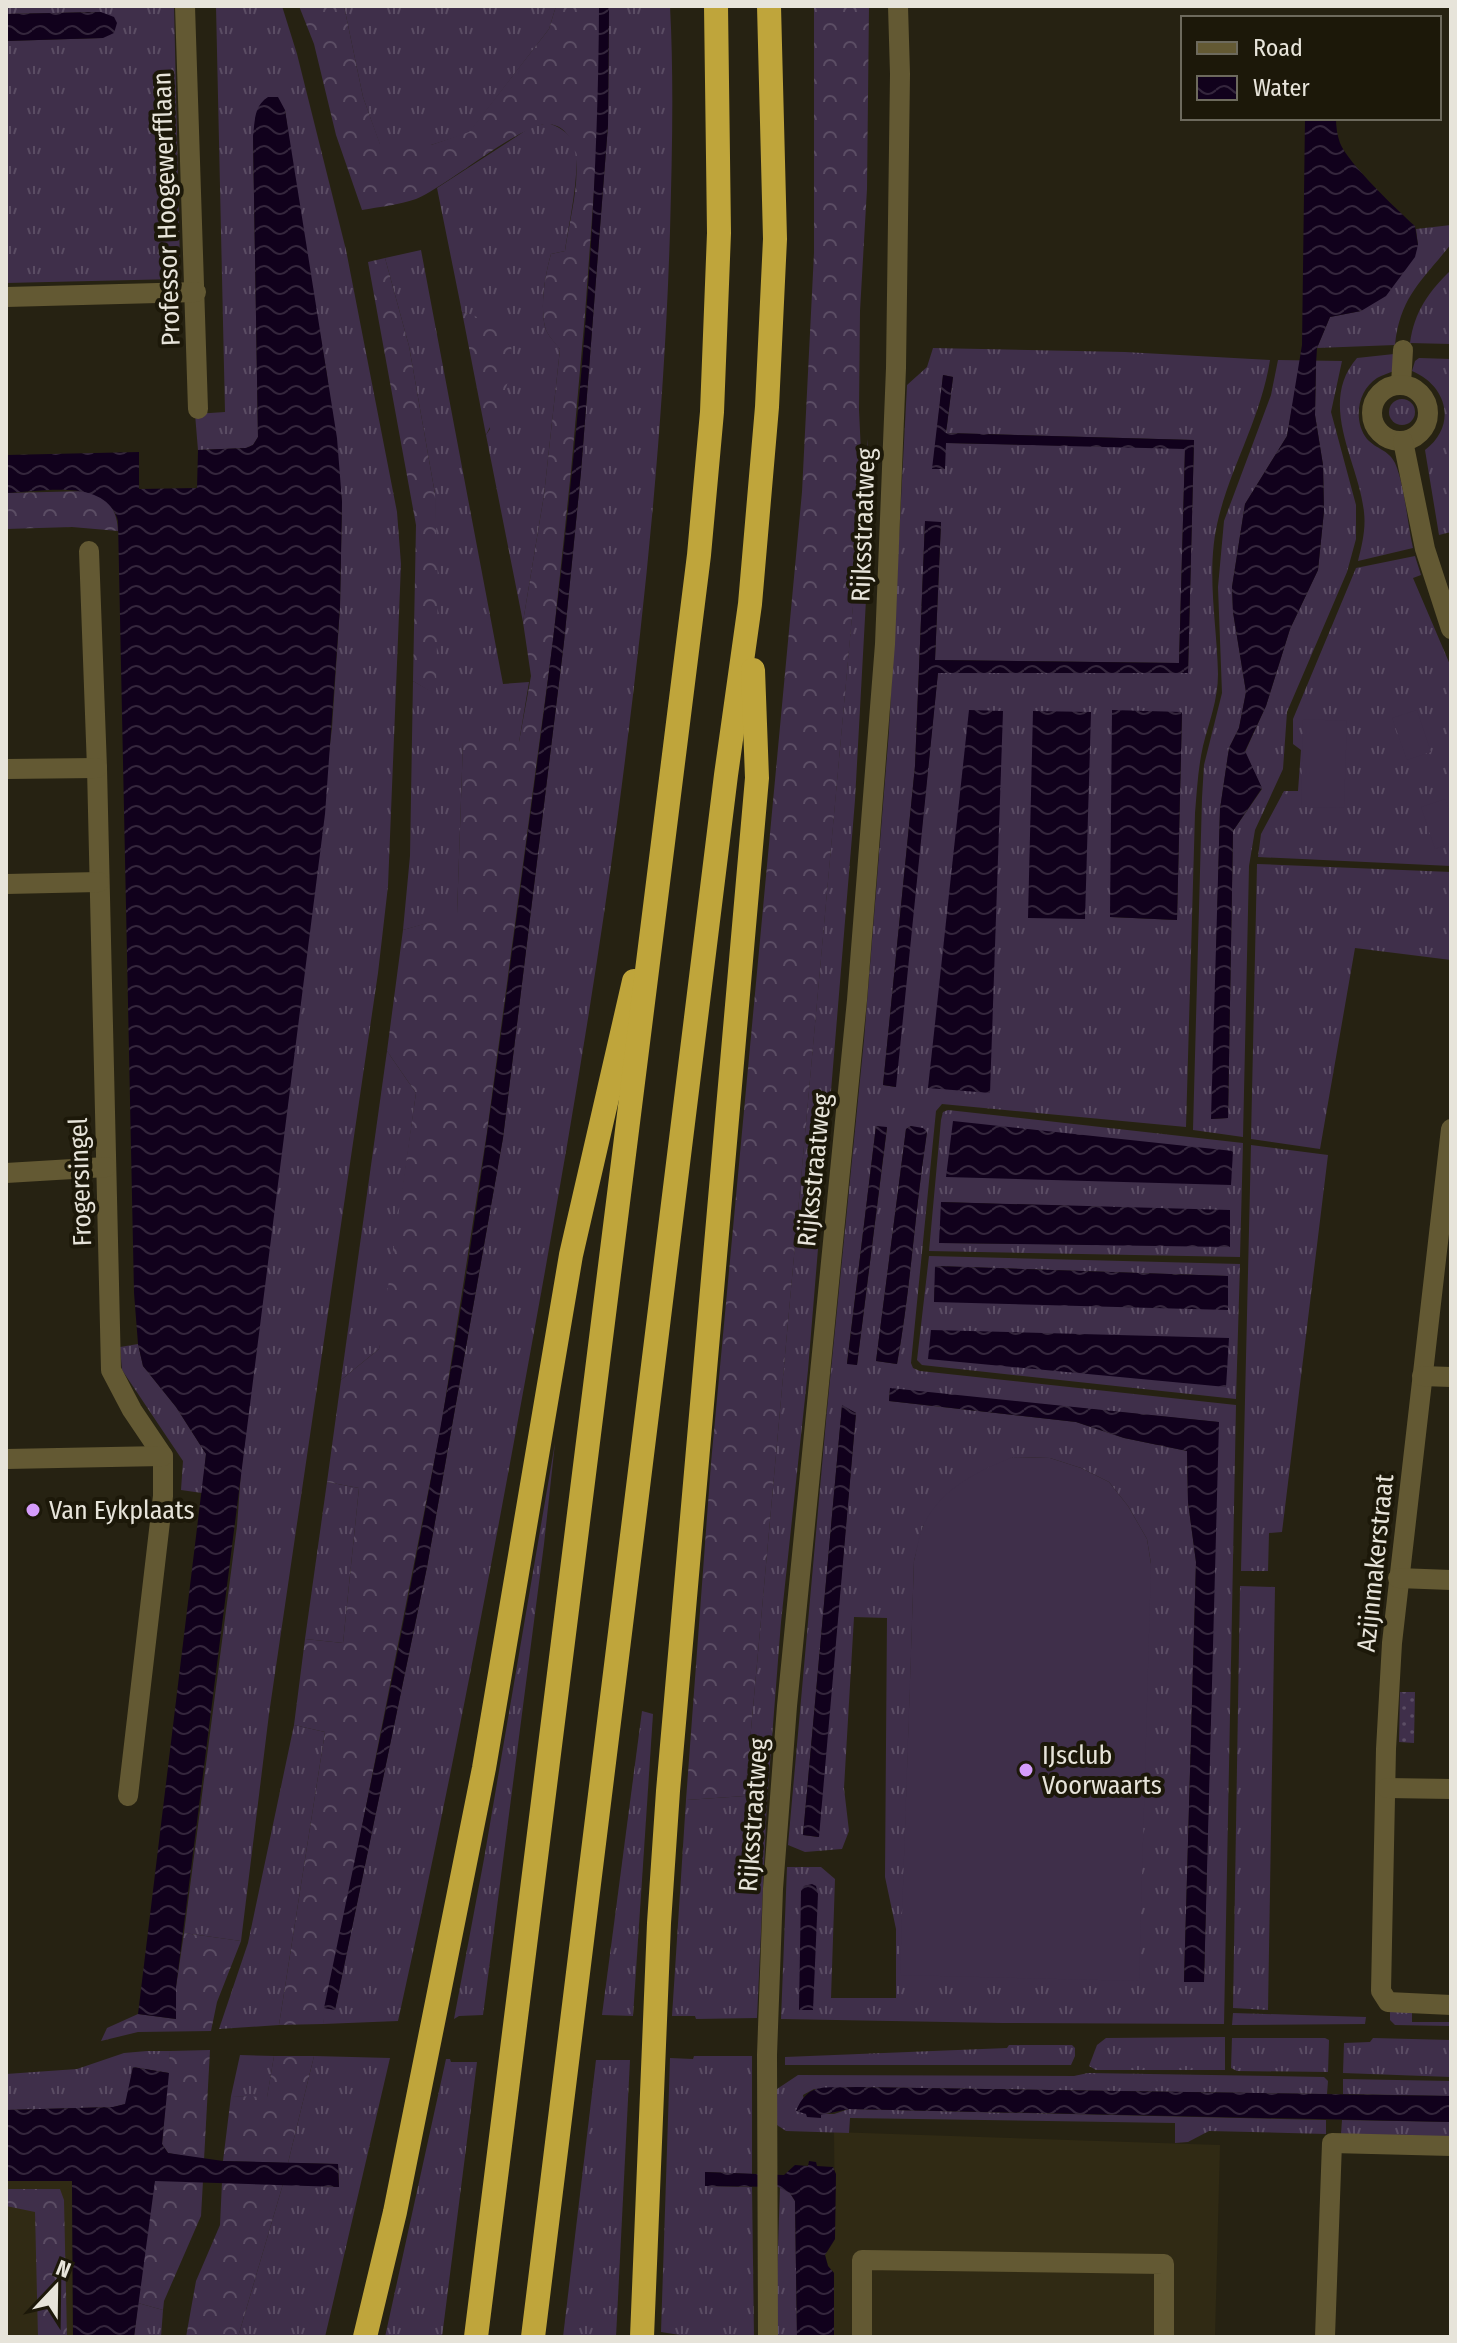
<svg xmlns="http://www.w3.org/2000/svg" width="1457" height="2343" font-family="'Fira Sans Condensed',sans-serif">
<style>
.built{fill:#302a14}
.grass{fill:url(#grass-tufts);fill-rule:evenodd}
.forest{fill:url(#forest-crowns)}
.park{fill:url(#park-dots)}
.garden{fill:#3f2f4a}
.water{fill:url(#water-waves)}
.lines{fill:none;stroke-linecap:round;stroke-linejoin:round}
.minor{stroke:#635933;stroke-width:20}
.highway{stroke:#bfa53b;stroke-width:24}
.poi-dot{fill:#d59cfb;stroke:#1c1809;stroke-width:3}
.labels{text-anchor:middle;stroke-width:8;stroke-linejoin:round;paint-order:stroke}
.street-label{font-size:26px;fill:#e7e4da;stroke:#1c1809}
.poi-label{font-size:26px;fill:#e7e4da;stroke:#1c1809;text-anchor:start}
</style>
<defs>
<pattern id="grass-tufts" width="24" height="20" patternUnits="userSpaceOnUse" patternTransform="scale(2)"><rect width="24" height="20" fill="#3f2f4a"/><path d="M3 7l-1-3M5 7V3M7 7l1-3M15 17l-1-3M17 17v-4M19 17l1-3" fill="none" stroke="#5b4d64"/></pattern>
<pattern id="forest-crowns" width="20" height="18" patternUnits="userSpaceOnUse" patternTransform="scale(2)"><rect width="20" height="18" fill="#3f2f4a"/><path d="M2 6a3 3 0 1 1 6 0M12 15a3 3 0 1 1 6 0" fill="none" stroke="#5b4d64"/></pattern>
<pattern id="park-dots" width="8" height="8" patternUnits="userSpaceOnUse" patternTransform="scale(2)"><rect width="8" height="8" fill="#3f2f4a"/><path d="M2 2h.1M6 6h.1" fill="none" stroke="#5b4d64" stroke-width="1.8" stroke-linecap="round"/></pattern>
<pattern id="water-waves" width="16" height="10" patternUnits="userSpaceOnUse" patternTransform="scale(2)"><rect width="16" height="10" fill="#11011c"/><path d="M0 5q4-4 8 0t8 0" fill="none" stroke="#34263c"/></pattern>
</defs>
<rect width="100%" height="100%" fill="#262212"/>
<g class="built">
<path d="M834 2132 1220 2145 1215 2337H834V2273L828 2266 825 2255 835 2239Z"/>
<path d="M6 2181H72L73 2337H6Z"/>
</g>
<g class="grass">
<path d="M6 6H174L180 265 177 279 6 283V41L103 38 101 12 6 14Z"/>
<path d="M216 6H282L297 54 346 250 397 512 401 564 388 886 378 973 269 1714 241 1941 184 1933 237 1526 241 1472 332 728 340 607 342 502 327 375 297 199 285 110 253 136 258 437 253 445 246 448 198 450 195 414 225 412Z"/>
<path d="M344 6H556L549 29 469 133 431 145H380L363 97Z"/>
<path d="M609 6H670C674 81 672 156 670 231 664 430 643 626 617 822 591 1015 557 1207 522 1398 484 1606 444 1814 398 2021L323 2024 324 2008 335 2009 427 1567 503 1138 564 642 581 472 608 125Z"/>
<path d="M548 123C558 127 568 131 573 142 583 162 568 227 565 251L551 254C545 275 540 305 545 327 547 335 555 342 560 349L544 495 523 622 486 435 490 429 469 314 462 312 437 188 531 127Z"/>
<path d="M1451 225V244C1423 280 1400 296 1395 345L1317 348 1330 317 1361 311 1418 245 1416 229Z"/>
<path d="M421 250 503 684 529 682 519 742 463 743 457 915 403 930 410 856 413 681 436 694 435 494 409 346 385 258Z"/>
<path d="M1451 270V344L1410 343C1414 312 1429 291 1451 270Z"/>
<path d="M933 348 1125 352 1270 360C1261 417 1233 462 1219 516 1205 569 1217 621 1218 674 1218 700 1209 722 1203 746 1198 768 1197 790 1195 813L1186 1127 942 1104 936 1111 911 1363 913 1368 920 1371 1236 1405 1224 2024 1003 2023 781 2019 787 1867H821L835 1879 831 1998H896V1929L885 1877 887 1618 854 1617 844 1788 849 1831 842 1849 805 1852 788 1845 827 1410 864 1040 889 731 907 385 927 367ZM943 375 953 377 946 433 1194 440 1188 672H938L895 1087 883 1085 915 766 925 522H941L935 660 1179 663 1185 448 946 443 933 469ZM1182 712 1177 920 1110 917ZM876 1126 887 1128 857 1365 847 1363ZM911 1126 927 1132C915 1209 911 1287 897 1364L876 1361 906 1129ZM890 1389 1218 1422 1204 1982 1184 1981 1196 1562 1188 1502 1187 1451 1124 1438 1076 1422 889 1401ZM842 1406 856 1413 818 1837 803 1835ZM1013 1457 1050 1458 1081 1468 1109 1482 1128 1506 1147 1539 1151 1564 901 1975 914 1561 923 1526Z"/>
<path d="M1394 354V371C1389 373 1382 375 1377 378 1357 391 1353 421 1367 439 1376 449 1389 450 1395 463 1405 486 1407 522 1413 548L1358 561C1362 545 1366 529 1364 512 1359 462 1317 404 1357 358Z"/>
<path d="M1419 358 1451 359V532L1439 535 1425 450C1457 426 1448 386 1412 371L1415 361Z"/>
<path d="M1278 360 1342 361 1331 412 1356 505V539L1347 572 1287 712 1283 769 1255 830 1249 866 1243 1137 1193 1130 1202 798 1204 765 1222 693 1218 587 1224 521 1271 395ZM1300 364H1316L1315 415 1323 465 1324 511 1318 570 1290 629 1266 706 1245 752 1262 789 1233 831 1228 1118 1212 1119 1220 809 1229 748 1239 728 1246 692 1233 612 1232 587 1245 504 1287 436Z"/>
<circle cx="1402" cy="412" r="13"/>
<path d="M868 439V563L855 800 808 1370 781 1622 767 1802 757 2018 696 2019 695 2016H672L686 1800 745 1796Z"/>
<path d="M1415 556 1421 575 1413 578 1451 667V866L1258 857 1261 834 1284 791H1298L1301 750 1293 744V719L1356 568Z"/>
<path d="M1257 864 1451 872V960L1355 948 1320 1149 1251 1139Z"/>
<path d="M387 1051 416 1093 383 1333 379 1349 341 1380Z"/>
<path d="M948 1110 1243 1143 1240 1257 929 1251 941 1120 943 1112ZM942 1202 1230 1211V1246L940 1243Z"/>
<path d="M1251 1145 1328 1155 1282 1532 1269 1533 1268 1571H1241Z"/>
<path d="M929 1256 1240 1264 1236 1399 922 1365 917 1360ZM936 1266 1228 1276V1309L934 1301Z"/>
<path d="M138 1344 143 1366 176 1407 206 1454 202 1493 181 1490 183 1461 122 1370 120 1347Z"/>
<path d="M555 1443 544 1544 483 2015 459 2016 454 2019 484 1859Z"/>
<path d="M327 1482 359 1488 343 1643 305 1639Z"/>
<path d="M1240 1586 1275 1587 1268 2010 1233 2008Z"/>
<path d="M642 1711 653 1714 633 2016 602 2015Z"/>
<path d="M294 1725 325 1732 279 2025 219 2029 248 1943Z"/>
<path d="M1390 2012H1412V2022H1451V2026L1395 2025 1390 2020Z"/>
<path d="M1233 2013 1366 2017 1365 2024 1232 2025Z"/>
<path d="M1225 2037V2070H1096L1089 2066 1097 2045 1106 2038Z"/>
<path d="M1232 2038H1325L1329 2040 1328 2072 1237 2071 1231 2068Z"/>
<path d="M1373 2038 1451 2040V2077L1343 2073 1344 2043 1370 2042Z"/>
<path d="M1009 2045H1072L1075 2048V2056L1071 2065H785V2057L1007 2048Z"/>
<path d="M147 2051H170L169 2073 133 2067 126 2104 113 2107 6 2110V2074L77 2069 124 2053Z"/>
<path d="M240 2055 274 2056 267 2098 231 2096Z"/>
<path d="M314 2056 390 2058 325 2337H238L283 2184 339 2187 338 2164 288 2163Z"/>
<path d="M694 2056H752V2174L706 2172 705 2186 752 2187 754 2337H692L661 2332 670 2058 693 2059Z"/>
<path d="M446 2059H450L451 2062H477L442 2337H385Z"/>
<path d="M596 2060H630L616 2337H563Z"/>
<path d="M1088 2073 1324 2077 1328 2081 1327 2094 856 2087 814 2089 803 2095 806 2114H834L849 2109 1326 2120V2134L1209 2131 1188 2142 1175 2143V2123L850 2118 849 2133 786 2131 777 2125V2089L798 2075 1074 2076Z"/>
<path d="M1343 2079 1451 2081V2096L1343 2094Z"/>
<path d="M1342 2120 1451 2122V2137L1341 2134Z"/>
<path d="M780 2187 790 2193 795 2201 797 2337H775Z"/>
<path d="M138 2303 163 2310 161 2337H134Z"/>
</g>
<g class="forest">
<path d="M299 6H344L363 97 380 144 431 145 469 132 549 29 556 6H599V122L585 314 571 471 553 641 487 1132 441 1427 323 2024 279 2025 325 1732 294 1725 305 1639 343 1643 359 1488 327 1482 341 1380 379 1349 416 1093 387 1051 403 930 457 914 463 742H519L531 676 523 622 544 495 560 349C555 343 547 335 545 327 540 305 545 275 551 254L565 251C569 222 579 188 576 159 575 143 567 126 549 124 524 121 446 187 416 199 399 205 379 207 362 210L336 135 314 44Z"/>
<path d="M814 6H869L867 189 860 311 859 410 863 496 745 1796 686 1800 711 1463 802 492 814 253Z"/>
<path d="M385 258 409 346 435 494 438 582 436 695 413 681 416 525 368 262Z"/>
<path d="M462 312C476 315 497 325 506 336 524 355 497 415 486 435Z"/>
<path d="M88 491C108 498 117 509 118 531L72 527 6 529V493Z"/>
<path d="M184 1933 241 1941 217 2002 211 2031 138 2032 101 2041 107 2028 138 2014 176 2019V1987Z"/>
<path d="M210 2050 204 2160 168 2153 162 2144 170 2051Z"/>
<path d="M274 2056H314L288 2163 223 2161 231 2096 267 2097Z"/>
<path d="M154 2181H203L201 2216 164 2301 163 2310 138 2303Z"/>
<path d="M222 2182 283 2184 238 2337H186L196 2281 220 2225Z"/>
<path d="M6 2189H60L64 2200 67 2337H38L35 2212 6 2206Z"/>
</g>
<path class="park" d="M1400 1692H1415L1414 1743 1399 1742Z"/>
<g class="garden">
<path d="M1417 710 1431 752 1407 760 1392 718Z"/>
<path d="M1303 719 1347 721 1344 808 1301 807Z"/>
<path d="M1445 799 1451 816V843L1435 849 1421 807Z"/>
<path d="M1013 1457 1050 1458 1081 1468 1109 1482 1128 1506 1147 1539 1151 1564 1139 1981 900 1975 914 1561C917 1549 919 1534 924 1524 943 1487 977 1472 1013 1457Z"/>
</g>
<g class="water">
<path d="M599 6H609L608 125 581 472 564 642 503 1138 427 1567 335 2010 324 2008C364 1816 405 1623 440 1430 475 1237 500 1041 526 846 564 568 598 287 599 6Z"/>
<path d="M101 12 114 17 117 23 114 33 103 38 6 41V14Z"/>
<path d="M268 97H278L285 110 337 438 342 502 340 607 325 814 176 1987V2019L138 2014 206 1454 176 1407 143 1366 138 1344 134 1293 118 521C106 477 41 492 6 493V455L139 452V489L197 488 198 450 246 448 253 445 258 437 253 136C255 120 254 106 268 97Z"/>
<path d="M1305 118H1336C1336 126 1337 135 1340 143 1348 163 1397 210 1415 226L1418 245 1415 257 1386 296 1361 311 1330 317 1317 348 1316 364 1315 415 1323 465 1324 511 1318 570 1290 629 1266 706 1245 751 1262 788 1233 831 1228 1118 1211 1119 1220 809 1229 748 1239 728 1246 692 1233 612 1232 587 1245 504 1287 436 1302 345Z"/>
<path d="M943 375 953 377 946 433 1194 440 1188 673H938L896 1087 883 1085 915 766 925 521 941 522 935 660 1179 663 1185 449 946 443 945 469H932Z"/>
<path d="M969 710 1003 711 990 1093 928 1088Z"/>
<path d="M1112 710 1182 712 1177 920 1110 917Z"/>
<path d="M1033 711 1091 712 1085 919 1028 918Z"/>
<path d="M953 1121 1233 1151 1231 1185 946 1177Z"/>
<path d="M876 1126 887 1127 857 1365 847 1364Z"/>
<path d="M911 1126 923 1128 927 1132C915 1209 911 1287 897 1364L876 1361 906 1129Z"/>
<path d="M941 1202 1230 1210V1247L939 1243Z"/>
<path d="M935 1266 1228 1276V1310L934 1302Z"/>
<path d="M931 1330 1229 1338 1226 1387 928 1359Z"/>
<path d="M890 1388 1219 1422 1204 1982H1184L1196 1562 1188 1502 1187 1451 1124 1438 1076 1422 889 1401Z"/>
<path d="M842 1405 856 1413 819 1837 803 1835Z"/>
<path d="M812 1884 816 1886 818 1894 813 2010H799L801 1891 804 1886Z"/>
<path d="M133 2067 169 2073 162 2144 168 2153 223 2161 338 2164 339 2187 155 2181 134 2337H73L72 2181H6V2110L113 2107 125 2104Z"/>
<path d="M856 2087 1451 2096V2122L849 2109 821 2115V2118L807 2117 806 2114 796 2111C809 2080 827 2089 856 2087Z"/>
<path d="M809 2161 816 2162 817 2166 833 2167 836 2174 835 2239 825 2255 828 2266 834 2273V2337H797L795 2201 790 2193 778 2187 705 2186V2172L784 2175 795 2165 808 2166Z"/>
</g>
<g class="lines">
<g class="minor">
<path d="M185 6 198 409"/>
<path d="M6 297 196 292"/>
<path d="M1401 384 1403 350"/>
<circle cx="1400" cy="413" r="28"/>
<path d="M1403 441 1425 549 1451 629"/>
<path d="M89 551 97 768 111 1370 132 1410 163 1456V1496L128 1796"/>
<path d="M6 769 97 768"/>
<path d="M6 884 99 882"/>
<path d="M1451 1129 1392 1643 1386 1749 1381 1991 1388 2002 1451 2005"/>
<path d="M6 1173 106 1167"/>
<path d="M1422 1376 1451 1377"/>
<path d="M6 1459 163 1456"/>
<path d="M1398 1578 1451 1580"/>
<path d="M1387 1788 1451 1789"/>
<path d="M768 2337 767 2055 773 1889 787 1706 857 1000 885 644 896 368 900 74 898 6"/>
<path d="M862 2337V2260L1164 2264V2337"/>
<path d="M1325 2337 1332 2143 1451 2146"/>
</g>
<g class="highway">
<path d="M365 2337 395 2212 484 1768 571 1255 634 981"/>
<path d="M476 2337 699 555 712 412 719 233 716 6"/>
<path d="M533 2337 726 775 750 604 767 407 775 239 769 6"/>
<path d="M642 2337 659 1923 668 1791 757 778 753 670"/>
</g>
</g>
<g class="poi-dot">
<circle cx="33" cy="1510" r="8"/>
<circle cx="1026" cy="1770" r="8"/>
</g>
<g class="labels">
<g class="street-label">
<text transform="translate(166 209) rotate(-92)" y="9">Professor Hoogewerfflaan</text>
<text transform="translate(863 525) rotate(-88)" y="9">Rijksstraatweg</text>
<text transform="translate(814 1170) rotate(-84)" y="9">Rijksstraatweg</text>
<text transform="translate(80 1182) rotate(-92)" y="9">Frogersingel</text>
<text transform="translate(1375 1563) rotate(-84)" y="9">Azijnmakerstraat</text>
<text transform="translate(753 1815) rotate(-86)" y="9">Rijksstraatweg</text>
</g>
<g class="poi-label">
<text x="49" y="1519">Van Eykplaats</text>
<text x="1042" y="1764">IJsclub<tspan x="1042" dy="30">Voorwaarts</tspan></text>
</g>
</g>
<rect width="1457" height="2343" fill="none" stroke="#e7e4da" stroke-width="16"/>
<rect x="1181" y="16" width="260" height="104" fill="#1c1809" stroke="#6d6a5d" stroke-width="2"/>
<rect x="1197" y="42" width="40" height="12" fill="#635933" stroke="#6d6a5d" stroke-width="2"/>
<text x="1253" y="56" font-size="24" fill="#e7e4da">Road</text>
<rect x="1197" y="76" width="40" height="24" fill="url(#water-waves)" stroke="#6d6a5d" stroke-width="2"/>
<text x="1253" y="96" font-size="24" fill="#e7e4da">Water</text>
<g transform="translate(56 2287) rotate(22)" stroke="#1c1809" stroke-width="6" paint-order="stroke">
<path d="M0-6L14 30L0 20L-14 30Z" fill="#e7e4da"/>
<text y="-12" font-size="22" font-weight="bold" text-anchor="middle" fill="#e7e4da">N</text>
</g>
</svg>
